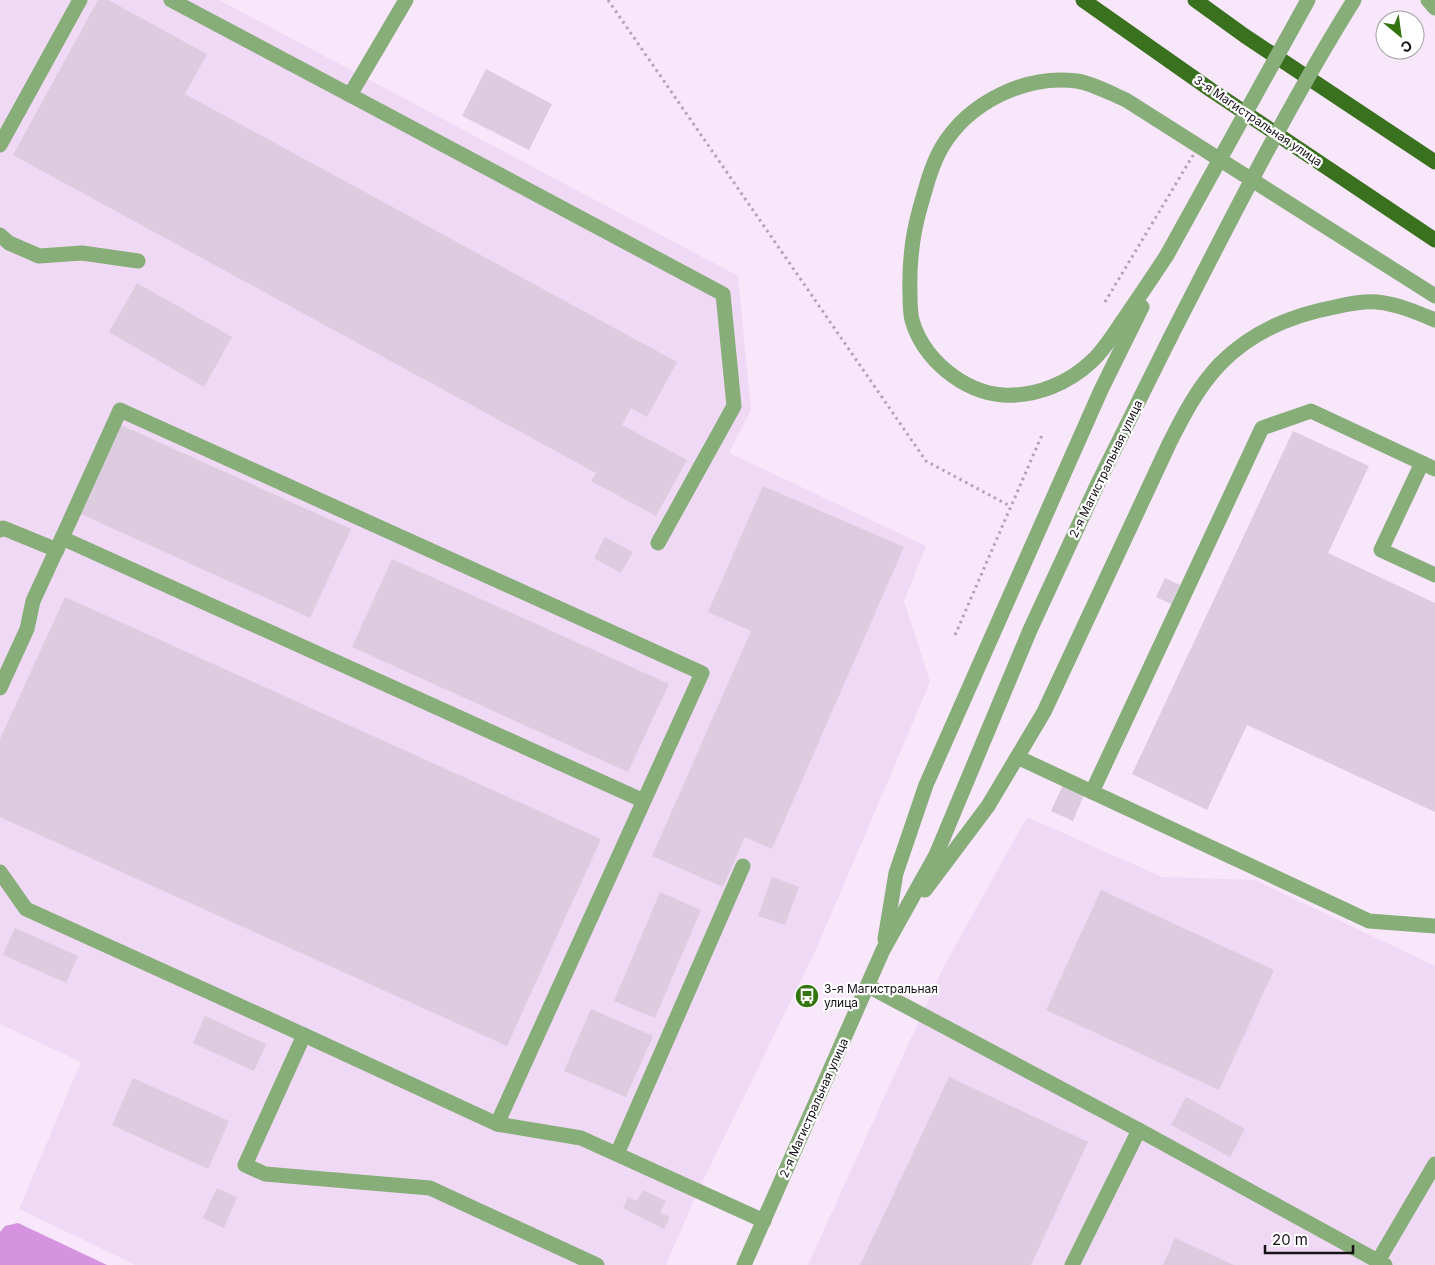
<svg xmlns="http://www.w3.org/2000/svg" width="1435" height="1265" font-family="Inter,sans-serif">
<style>
.built{fill:#f0d9f4}
.forest{fill:#d593e0}
.building{fill:#ddcbdf}
.lines{fill:none;stroke-linecap:round;stroke-linejoin:round}
.path{stroke:#b1a3b3;stroke-width:3;stroke-dasharray:2.5 4;stroke-linecap:butt}
.minor{stroke:#87ad79;stroke-width:15}
.major{stroke:#3a711f;stroke-width:15}
.path-bridge{stroke:#b1a3b3;stroke-width:3;stroke-dasharray:2.5 4;stroke-linecap:butt}
.minor-bridge{stroke:#87ad79;stroke-width:15}
.labels{text-anchor:middle;stroke-width:4.5;stroke-linejoin:round;paint-order:stroke}
.street-label{font-size:12px;fill:#161017;stroke:#fff}
.poi-label{font-size:12px;fill:#161017;stroke:#fff;text-anchor:start}
</style>
<rect width="100%" height="100%" fill="#f8e6fb"/>
<g class="built">
<path d="M0 0H219L738 276 751 410 729 453 926 546 904 601 930 682 818 945 698 1191 666 1265H136L19 1209 81 1062 0 1024Z"/>
<path d="M1027 817 1162 877 1255 880 1435 966V1265H808L943 968Z"/>
</g>
<path class="forest" d="M18 1223 107 1265H0V1232L5 1226Z"/>
<g class="building">
<path d="M98 0H108L207 54 185 94 677 362 647 417 631 408 622 425 687 460 656 516 591 481 596 473 13 155Z"/>
<path d="M486 69 552 104 529 150 462 116Z"/>
<path d="M137 283 232 337 204 387 109 332Z"/>
<path d="M121 425 351 529 310 618 81 514Z"/>
<path d="M1293 431 1369 466 1328 553 1435 603V812L1247 725 1207 810 1132 774Z"/>
<path d="M763 486 904 547 772 849 745 837 723 887 652 856 751 631 708 612Z"/>
<path d="M605 537 633 552 621 573 594 558Z"/>
<path d="M392 559 669 684 628 772 352 647Z"/>
<path d="M1165 578 1180 585 1171 604 1156 597Z"/>
<path d="M65 597 601 839 507 1046 0 817V739Z"/>
<path d="M1063 785 1084 795 1073 821 1051 811Z"/>
<path d="M772 877 799 887 785 925 758 916Z"/>
<path d="M1101 890 1274 970 1219 1090 1046 1010Z"/>
<path d="M660 892 701 910 655 1018 614 1001Z"/>
<path d="M15 928 78 956 66 983 3 955Z"/>
<path d="M591 1009 653 1036 626 1097 564 1071Z"/>
<path d="M205 1016 266 1044 254 1071 193 1043Z"/>
<path d="M949 1077 1088 1142 1031 1265H860Z"/>
<path d="M133 1078 229 1121 208 1169 112 1125Z"/>
<path d="M1186 1097 1245 1129 1230 1157 1171 1125Z"/>
<path d="M217 1188 237 1197 224 1228 203 1218Z"/>
<path d="M643 1190 666 1201 660 1213 670 1217 664 1229 623 1208 628 1197 637 1201Z"/>
<path d="M1175 1238 1234 1265H1163Z"/>
</g>
<g class="lines">
<g class="path">
<path d="M608 0 926 461 1010 506"/>
<path d="M955 635 1042 435"/>
</g>
<g class="minor">
<path d="M171 0 350 95"/>
<path d="M406 0 350 95 723 294 734 406 658 543"/>
<path d="M1428 0 1435 8"/>
<path d="M0 145 80 0"/>
<path d="M0 235 9 243 39 256 82 253 138 261"/>
<path d="M1167 255C1152 278 1137 300 1122 322 1113 335 1104 350 1092 361 1069 383 1036 397 1003 395 963 392 923 359 912 320 910 312 910 302 910 294 909 264 912 236 920 208 926 187 931 166 942 147 968 103 1025 74 1077 81 1094 84 1110 93 1126 100L1435 296"/>
<path d="M1422 463 1381 550 1435 575"/>
<path d="M0 530 3 528 57 550"/>
<path d="M0 688 27 629 33 601 62 538"/>
<path d="M1017 757 1369 921 1435 926"/>
<path d="M1092 792 1262 428 1311 411 1435 469"/>
<path d="M0 872 26 909 304 1035"/>
<path d="M925 890 988 806 1044 712 1169 444C1183 416 1198 387 1220 364 1251 332 1292 315 1335 307 1348 304 1363 301 1377 302 1397 304 1416 312 1435 320"/>
<path d="M885 939 896 873 926 785 1101 390 1142 307"/>
<path d="M868 986 1139 1130 1072 1265"/>
<path d="M497 1124 702 673 120 410 62 538 644 801"/>
<path d="M1139 1130 1385 1265"/>
<path d="M617 1154 743 866"/>
<path d="M1378 1261 1435 1164"/>
<path d="M597 1265 430 1188 265 1174 245 1165 304 1035 497 1124 581 1138 764 1221"/>
<path d="M744 1265 883 950 936 855 1030 630 1099 481 1169 340"/>
</g>
<g class="major">
<path d="M1083 0 1211 90 1435 240"/>
<path d="M1195 0 1245 36 1435 162"/>
</g>
<path class="path-bridge" d="M1105 302 1195 152"/>
<g class="minor-bridge">
<path d="M1167 255 1308 0"/>
<path d="M1169 340C1228 225 1286 109 1354 0"/>
</g>
</g>
<defs>
<g id="bus-disc" transform="scale(1.25)"><circle r="9.5" fill="#34740f" stroke="#fff"/><path d="M-5-6H5V4H4V6H2V4H-2V6H-4V4H-5ZM-3.5-4V0h7V-4ZM-3.5 1.2v1.5H-2V1.2ZM2 1.2v1.5H3.5V1.2Z" fill="#fff"/></g>
</defs>
<g fill-rule="evenodd">
<use href="#bus-disc" x="807" y="996"/>
</g>
<g class="labels">
<g class="street-label">
<text transform="translate(1258 121) rotate(34)" y="4">3-я Магистральная улица</text>
<text transform="translate(1106 469) rotate(-64)" y="4">2-я Магистральная улица</text>
<text transform="translate(814 1108) rotate(-66)" y="4">2-я Магистральная улица</text>
</g>
<g class="poi-label">
<text x="824" y="993">3-я Магистральная<tspan x="824" dy="14">улица</tspan></text>
</g>
</g>
<g transform="translate(1400 35) rotate(151)"><circle r="24" fill="#ffffff" stroke="#a29fa2"/>
<path d="M0-4L9 19L0 12L-9 19Z" fill="#34740f"/>
<text y="-8" font-size="14" font-weight="bold" text-anchor="middle" fill="#161017">С</text>
</g>
<path d="M1265 1245v8h88v-8" fill="none" stroke="#161017" stroke-width="2.5"/>
<text x="1272" y="1245" font-size="15" fill="#161017" stroke="#ffffff" stroke-width="4" paint-order="stroke">20 m</text>
</svg>
